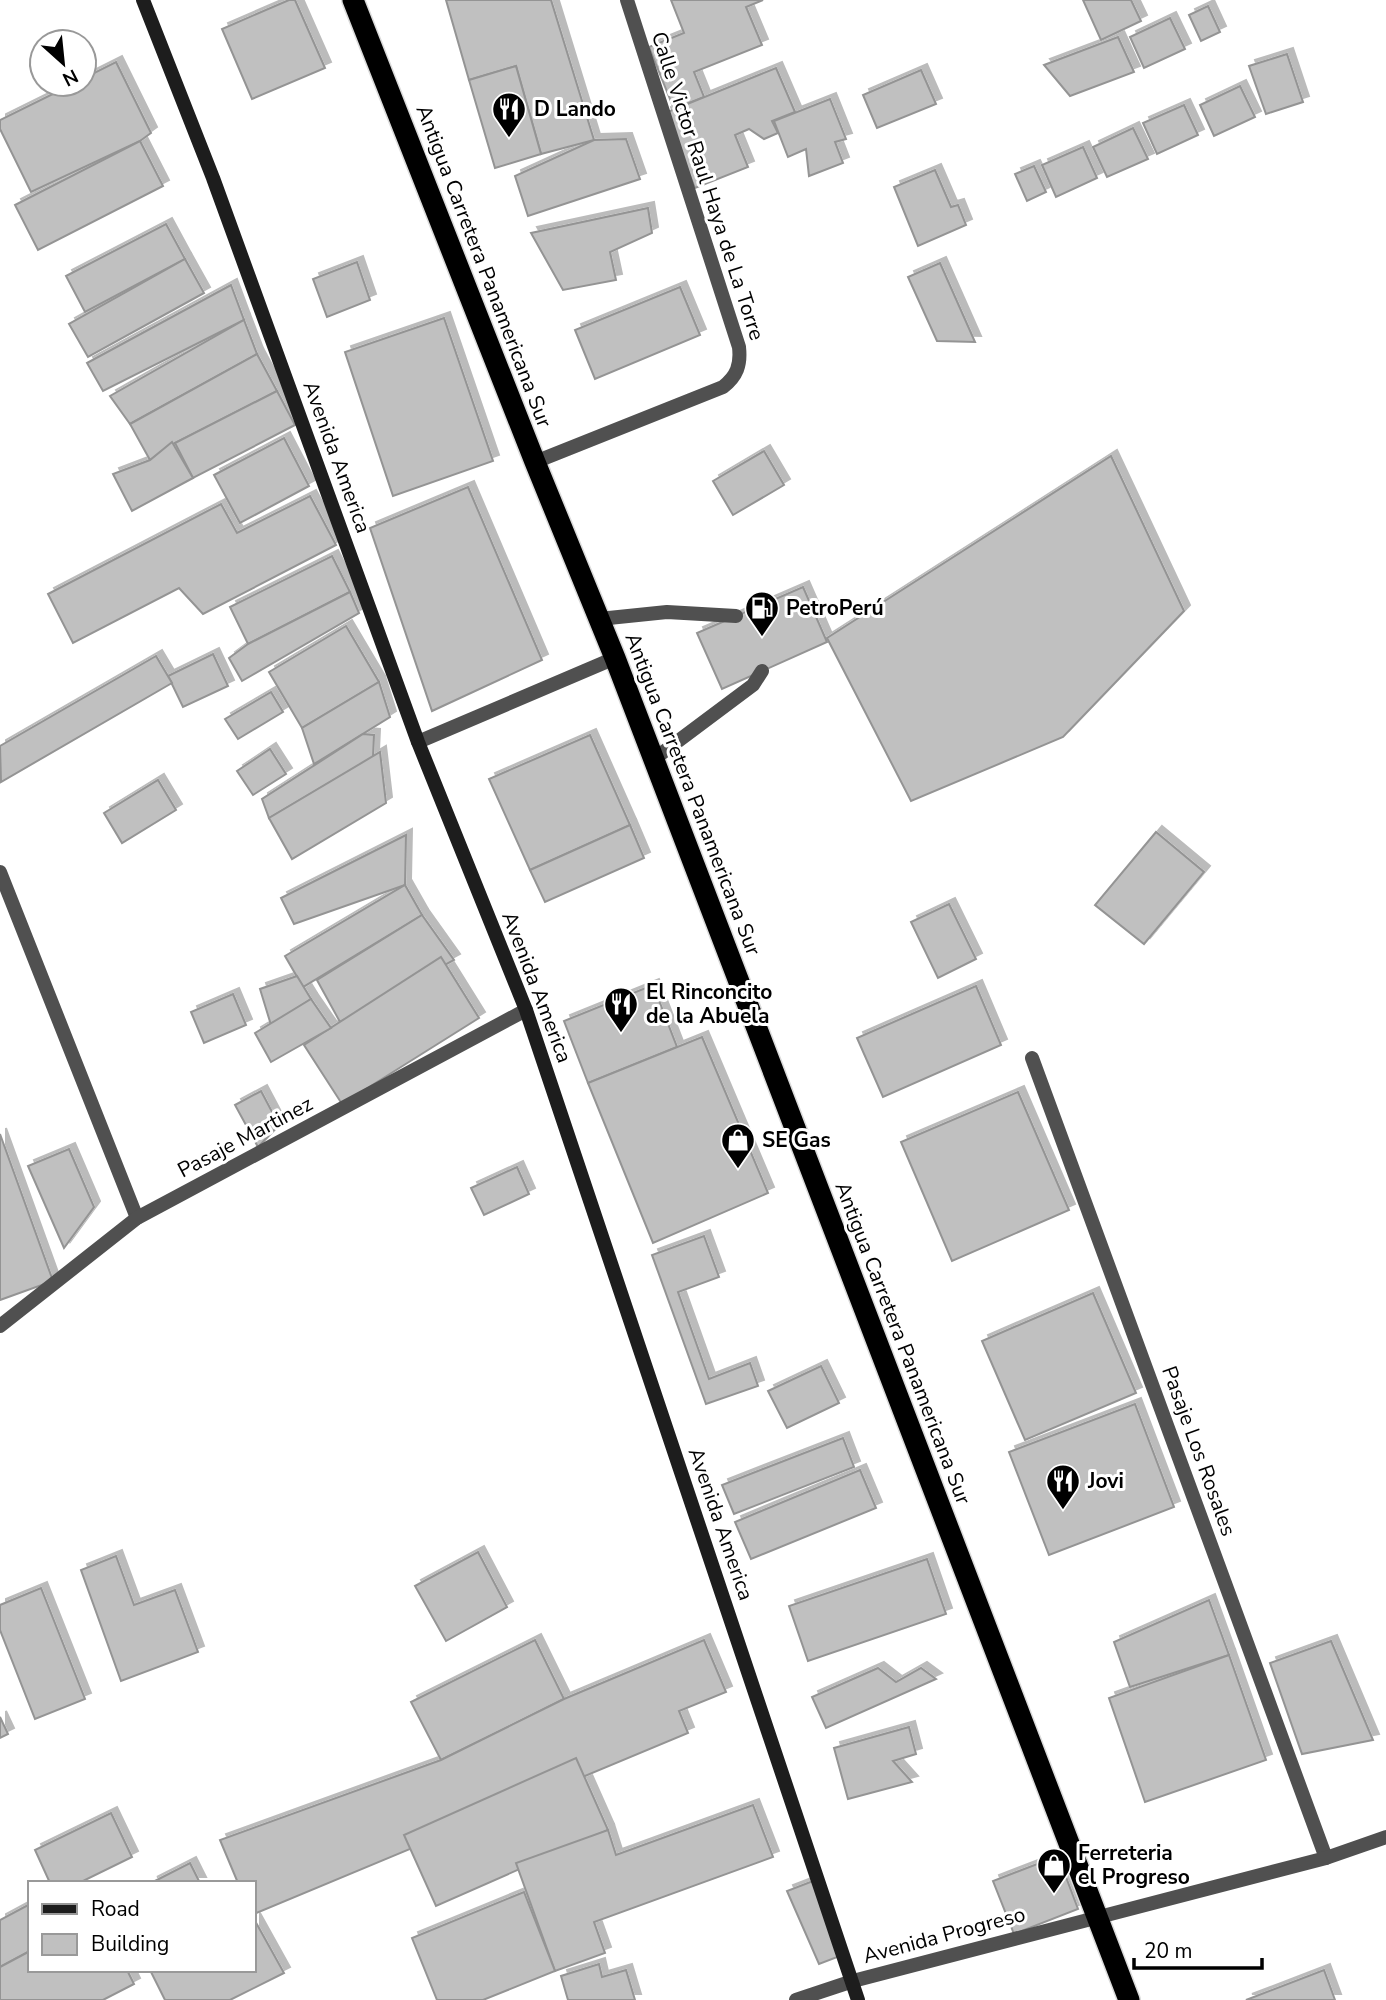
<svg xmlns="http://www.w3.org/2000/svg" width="1386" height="2000" font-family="'Nunito Sans',sans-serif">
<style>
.building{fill:#c0c0c0;stroke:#949494;stroke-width:2;filter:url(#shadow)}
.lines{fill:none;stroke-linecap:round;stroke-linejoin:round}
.highway-casing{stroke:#dbdbdb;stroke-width:24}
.lane{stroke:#505050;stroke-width:14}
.street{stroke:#505050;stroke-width:14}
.secondary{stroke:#1d1d1d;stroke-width:14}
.highway{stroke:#000;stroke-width:21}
.labels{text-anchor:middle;stroke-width:6;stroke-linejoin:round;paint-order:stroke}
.poi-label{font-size:21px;font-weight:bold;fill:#000;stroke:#fff;text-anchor:start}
.street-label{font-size:21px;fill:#000;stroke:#fff}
</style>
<defs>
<filter id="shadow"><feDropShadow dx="6" dy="-6" stdDeviation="0" flood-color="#0004"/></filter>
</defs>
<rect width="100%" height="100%" fill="#fff"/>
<g class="building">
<path d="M289 0H295L325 68 252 99 222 29Z"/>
<path d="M446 0H551L594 140 541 154 516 66 469 80Z"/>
<path d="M671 0H763L746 7 762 45 694 72 704 97 674 109 649 47 684 33Z"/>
<path d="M1083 0H1131L1141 21 1101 40Z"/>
<path d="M1208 6 1220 32 1201 41 1189 15Z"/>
<path d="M1170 18 1185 49 1144 68 1130 37Z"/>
<path d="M1118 37 1134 72 1070 96 1044 65Z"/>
<path d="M1287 54 1303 102 1266 114 1249 66Z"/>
<path d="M116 62 151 133 140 141 31 192 0 129V120L73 84H84V78Z"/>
<path d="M516 66 541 154 495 168 469 80Z"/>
<path d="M776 68 795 112 772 121 778 133 764 139 749 129 735 135 748 167 695 188 665 113Z"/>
<path d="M921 70 936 104 877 128 863 95Z"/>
<path d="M1240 86 1255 117 1214 136 1200 105Z"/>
<path d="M830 99 846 139 835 142 843 163 809 176 806 149 788 157 774 121Z"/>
<path d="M1184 105 1198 135 1157 154 1143 123Z"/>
<path d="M1133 128 1148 159 1107 177 1093 147Z"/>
<path d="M626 139 640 179 528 216 515 176 594 140Z"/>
<path d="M140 141 163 186 38 250 15 205Z"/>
<path d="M1083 147 1097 178 1056 197 1042 165Z"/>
<path d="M1034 166 1046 192 1027 201 1015 174Z"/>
<path d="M935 170 951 207 958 205 966 225 918 246 894 187Z"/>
<path d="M648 208 652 233 610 252 616 280 563 290 531 233Z"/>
<path d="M166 224 185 259 85 312 66 276Z"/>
<path d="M185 259 204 293 88 357 69 324Z"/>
<path d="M357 262 370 300 327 317 313 279Z"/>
<path d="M940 263 975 342 937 341 908 277Z"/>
<path d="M231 285 244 320 103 391 87 363Z"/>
<path d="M680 287 700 335 595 379 575 330Z"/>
<path d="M444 318 493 461 393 496 345 352Z"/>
<path d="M244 320 257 354 130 424 110 396Z"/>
<path d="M257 354 277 391 175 443 150 460 130 424Z"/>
<path d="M277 391 295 425 193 478 175 443Z"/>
<path d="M284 438 309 486 240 523 214 475Z"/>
<path d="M172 442 193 478 132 511 113 474 150 460Z"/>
<path d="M764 451 784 485 733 515 713 481Z"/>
<path d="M1111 456 1184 611 1063 737 911 801 827 638Z"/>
<path d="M468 487 542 660 432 711 370 528Z"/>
<path d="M310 496 336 545 203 614 179 588 73 643 48 594 221 504 237 533Z"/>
<path d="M332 556 350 592 248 644 230 607Z"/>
<path d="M803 587 827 642 722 689 697 633Z"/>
<path d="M350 592 359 613 242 681 229 658 248 644Z"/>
<path d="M346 626 379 682 302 728 269 672Z"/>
<path d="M213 654 228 686 183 707 168 676Z"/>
<path d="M156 656 172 683 1 782 0 746Z"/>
<path d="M379 682 390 717 314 764 302 728Z"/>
<path d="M271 692 283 712 238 739 225 719Z"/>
<path d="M363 734 374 735 373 757 269 818 262 799Z"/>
<path d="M590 735 630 825 530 870 489 779Z"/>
<path d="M270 749 286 774 253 795 237 771Z"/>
<path d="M380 752 386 803 292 859 269 818Z"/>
<path d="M158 780 176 810 122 843 104 813Z"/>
<path d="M630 825 644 858 545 902 530 870Z"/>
<path d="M1156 832 1204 872 1144 944 1095 905Z"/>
<path d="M406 835 405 885 294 924 281 898Z"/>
<path d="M405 885 422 915 303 987 285 956Z"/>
<path d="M949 904 976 959 938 978 911 922Z"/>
<path d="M422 915 454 960 340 1022 317 980Z"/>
<path d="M441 957 479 1018 342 1104 304 1045Z"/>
<path d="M297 976 311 999 271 1025 260 989Z"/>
<path d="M653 985 677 1047 588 1083 564 1021Z"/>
<path d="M976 986 1001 1045 883 1097 857 1038Z"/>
<path d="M233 994 246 1025 204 1043 191 1012Z"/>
<path d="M311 999 331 1028 271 1062 255 1033Z"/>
<path d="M702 1037 768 1193 653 1243 588 1083Z"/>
<path d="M261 1091 279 1125 258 1147 235 1105Z"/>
<path d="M1018 1092 1069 1210 952 1261 901 1142Z"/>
<path d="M0 1134 53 1281 0 1300Z"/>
<path d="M69 1149 94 1207 64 1248 28 1166Z"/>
<path d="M517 1167 529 1194 484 1215 471 1188Z"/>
<path d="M704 1236 719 1277 678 1292 709 1379 750 1363 758 1386 706 1404 652 1255Z"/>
<path d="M1093 1293 1136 1393 1025 1440 982 1341Z"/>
<path d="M821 1366 839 1403 787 1428 768 1391Z"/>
<path d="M1135 1404 1174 1507 1049 1555 1009 1452Z"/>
<path d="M843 1438 854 1467 734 1514 722 1485Z"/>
<path d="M860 1470 876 1508 751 1559 735 1522Z"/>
<path d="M478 1552 507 1607 446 1641 415 1586Z"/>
<path d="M116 1556 134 1605 175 1590 198 1652 121 1681 81 1570Z"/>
<path d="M927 1559 946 1614 808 1661 789 1606Z"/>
<path d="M41 1588 85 1699 35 1719 0 1630V1605Z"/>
<path d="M1209 1600 1229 1655 1130 1687 1114 1642Z"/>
<path d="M535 1640 564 1699 441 1760 411 1702Z"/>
<path d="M704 1640 726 1692 679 1711 688 1733 254 1914V1883H238L220 1840 441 1760 564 1699Z"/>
<path d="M1331 1641 1373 1740 1302 1754 1270 1663Z"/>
<path d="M1229 1655 1266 1760 1145 1802 1109 1698Z"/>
<path d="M878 1668 896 1682 921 1668 936 1679 826 1728 812 1697Z"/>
<path d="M0 1717 8 1734 0 1738Z"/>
<path d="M909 1727 916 1754 893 1761 912 1782 848 1799 834 1748Z"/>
<path d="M576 1758 608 1830 436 1906 404 1835Z"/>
<path d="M753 1805 773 1857 594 1922 605 1953 555 1971 516 1863 608 1830 616 1855Z"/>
<path d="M111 1813 132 1857 79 1883H50L35 1850Z"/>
<path d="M1058 1856 1078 1909 1014 1934 993 1881Z"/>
<path d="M190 1863 200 1883H151Z"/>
<path d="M813 1881 840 1956 819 1964 787 1891Z"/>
<path d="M524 1892 555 1971 483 2000H437L412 1938Z"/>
<path d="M30 1904V1951L0 1967V1920Z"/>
<path d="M254 1919 284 1973 230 2000H165L150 1970H254Z"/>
<path d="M30 1951V1970H127L134 1984 103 2000H0V1967Z"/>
<path d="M599 1964 602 1977 626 1970 635 2000H568L561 1976Z"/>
<path d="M1324 1970 1335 2000H1246Z"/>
</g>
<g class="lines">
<g class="highway-casing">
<path id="highway" d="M353 0 535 462 615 658 1129 2000"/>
</g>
<g class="lane">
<path d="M599 619 667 612 736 616"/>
<path d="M418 742 615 658"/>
<path d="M654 759 753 685 762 671"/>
<path d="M0 872 137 1218"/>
</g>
<g class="street">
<path d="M535 462 723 387C737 376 741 365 739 347L627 0"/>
<path d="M1032 1058 1326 1858"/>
<path d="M0 1326 137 1218 526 1010"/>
<path d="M796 2000 853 1981 1326 1858 1386 1837"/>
</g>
<path class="secondary" d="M143 0 213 178 418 742 526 1010 858 2000"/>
<use href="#highway" class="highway"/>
</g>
<defs>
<g id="restaurant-pin" transform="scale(1.75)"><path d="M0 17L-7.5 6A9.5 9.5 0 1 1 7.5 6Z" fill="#000" stroke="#fff"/><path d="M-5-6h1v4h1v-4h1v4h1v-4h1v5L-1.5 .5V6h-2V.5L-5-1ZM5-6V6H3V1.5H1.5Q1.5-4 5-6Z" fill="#fff"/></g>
<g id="fuel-pin" transform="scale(1.75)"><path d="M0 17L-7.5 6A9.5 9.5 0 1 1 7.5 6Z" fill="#000" stroke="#fff"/><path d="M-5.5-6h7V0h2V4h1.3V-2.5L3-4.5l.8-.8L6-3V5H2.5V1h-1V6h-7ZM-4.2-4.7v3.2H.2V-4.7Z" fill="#fff"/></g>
<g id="shop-pin" transform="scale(1.75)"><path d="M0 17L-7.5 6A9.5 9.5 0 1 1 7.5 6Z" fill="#000" stroke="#fff"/><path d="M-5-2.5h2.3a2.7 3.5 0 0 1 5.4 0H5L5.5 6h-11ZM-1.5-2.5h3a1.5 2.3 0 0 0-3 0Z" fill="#fff"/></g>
</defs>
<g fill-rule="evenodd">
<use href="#restaurant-pin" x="509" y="109"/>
<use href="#fuel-pin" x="762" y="608"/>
<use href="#restaurant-pin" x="621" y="1004"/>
<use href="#shop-pin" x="738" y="1140"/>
<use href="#restaurant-pin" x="1063" y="1481"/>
<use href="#shop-pin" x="1054" y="1865"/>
</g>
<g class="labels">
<g class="poi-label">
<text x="534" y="116">D Lando</text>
<text x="786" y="615">PetroPerú</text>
<text x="646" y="999">El Rinconcito<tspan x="646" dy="24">de la Abuela</tspan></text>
<text x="762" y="1147">SE Gas</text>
<text x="1088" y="1488">Jovi</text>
<text x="1078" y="1860">Ferreteria<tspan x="1078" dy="24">el Progreso</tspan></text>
</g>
<g class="street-label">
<text transform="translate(708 186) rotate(72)" y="7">Calle Victor Raul Haya de La Torre</text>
<text transform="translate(484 266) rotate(69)" y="7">Antigua Carretera Panamericana Sur</text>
<text transform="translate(337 457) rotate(70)" y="7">Avenida America</text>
<text transform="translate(693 794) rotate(69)" y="7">Antigua Carretera Panamericana Sur</text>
<text transform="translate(537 987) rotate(69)" y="7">Avenida America</text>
<text transform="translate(245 1137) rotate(-28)" y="7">Pasaje Martinez</text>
<text transform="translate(903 1343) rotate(69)" y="7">Antigua Carretera Panamericana Sur</text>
<text transform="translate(1199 1451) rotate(70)" y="7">Pasaje Los Rosales</text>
<text transform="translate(721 1524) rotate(71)" y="7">Avenida America</text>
<text transform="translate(944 1935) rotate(-15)" y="7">Avenida Progreso</text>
</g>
</g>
<rect x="28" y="1881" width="228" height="91" fill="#ffffff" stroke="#999999" stroke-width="2"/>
<rect x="42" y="1904" width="35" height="10" fill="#1d1d1d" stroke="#999999" stroke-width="2"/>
<text x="91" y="1916" font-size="21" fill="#000000">Road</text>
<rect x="42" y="1934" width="35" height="21" fill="#c0c0c0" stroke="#999999" stroke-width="2"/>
<text x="91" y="1951" font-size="21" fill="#000000">Building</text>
<g transform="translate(63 63) rotate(153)"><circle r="33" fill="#ffffff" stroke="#999999" stroke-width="2"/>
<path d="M0-5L12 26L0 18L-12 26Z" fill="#000000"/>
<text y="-10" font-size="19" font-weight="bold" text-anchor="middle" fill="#000000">N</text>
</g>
<path d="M1134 1958v10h128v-10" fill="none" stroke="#000000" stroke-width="3.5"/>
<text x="1144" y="1958" font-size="21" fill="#000000" stroke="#ffffff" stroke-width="5" paint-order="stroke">20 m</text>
</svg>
